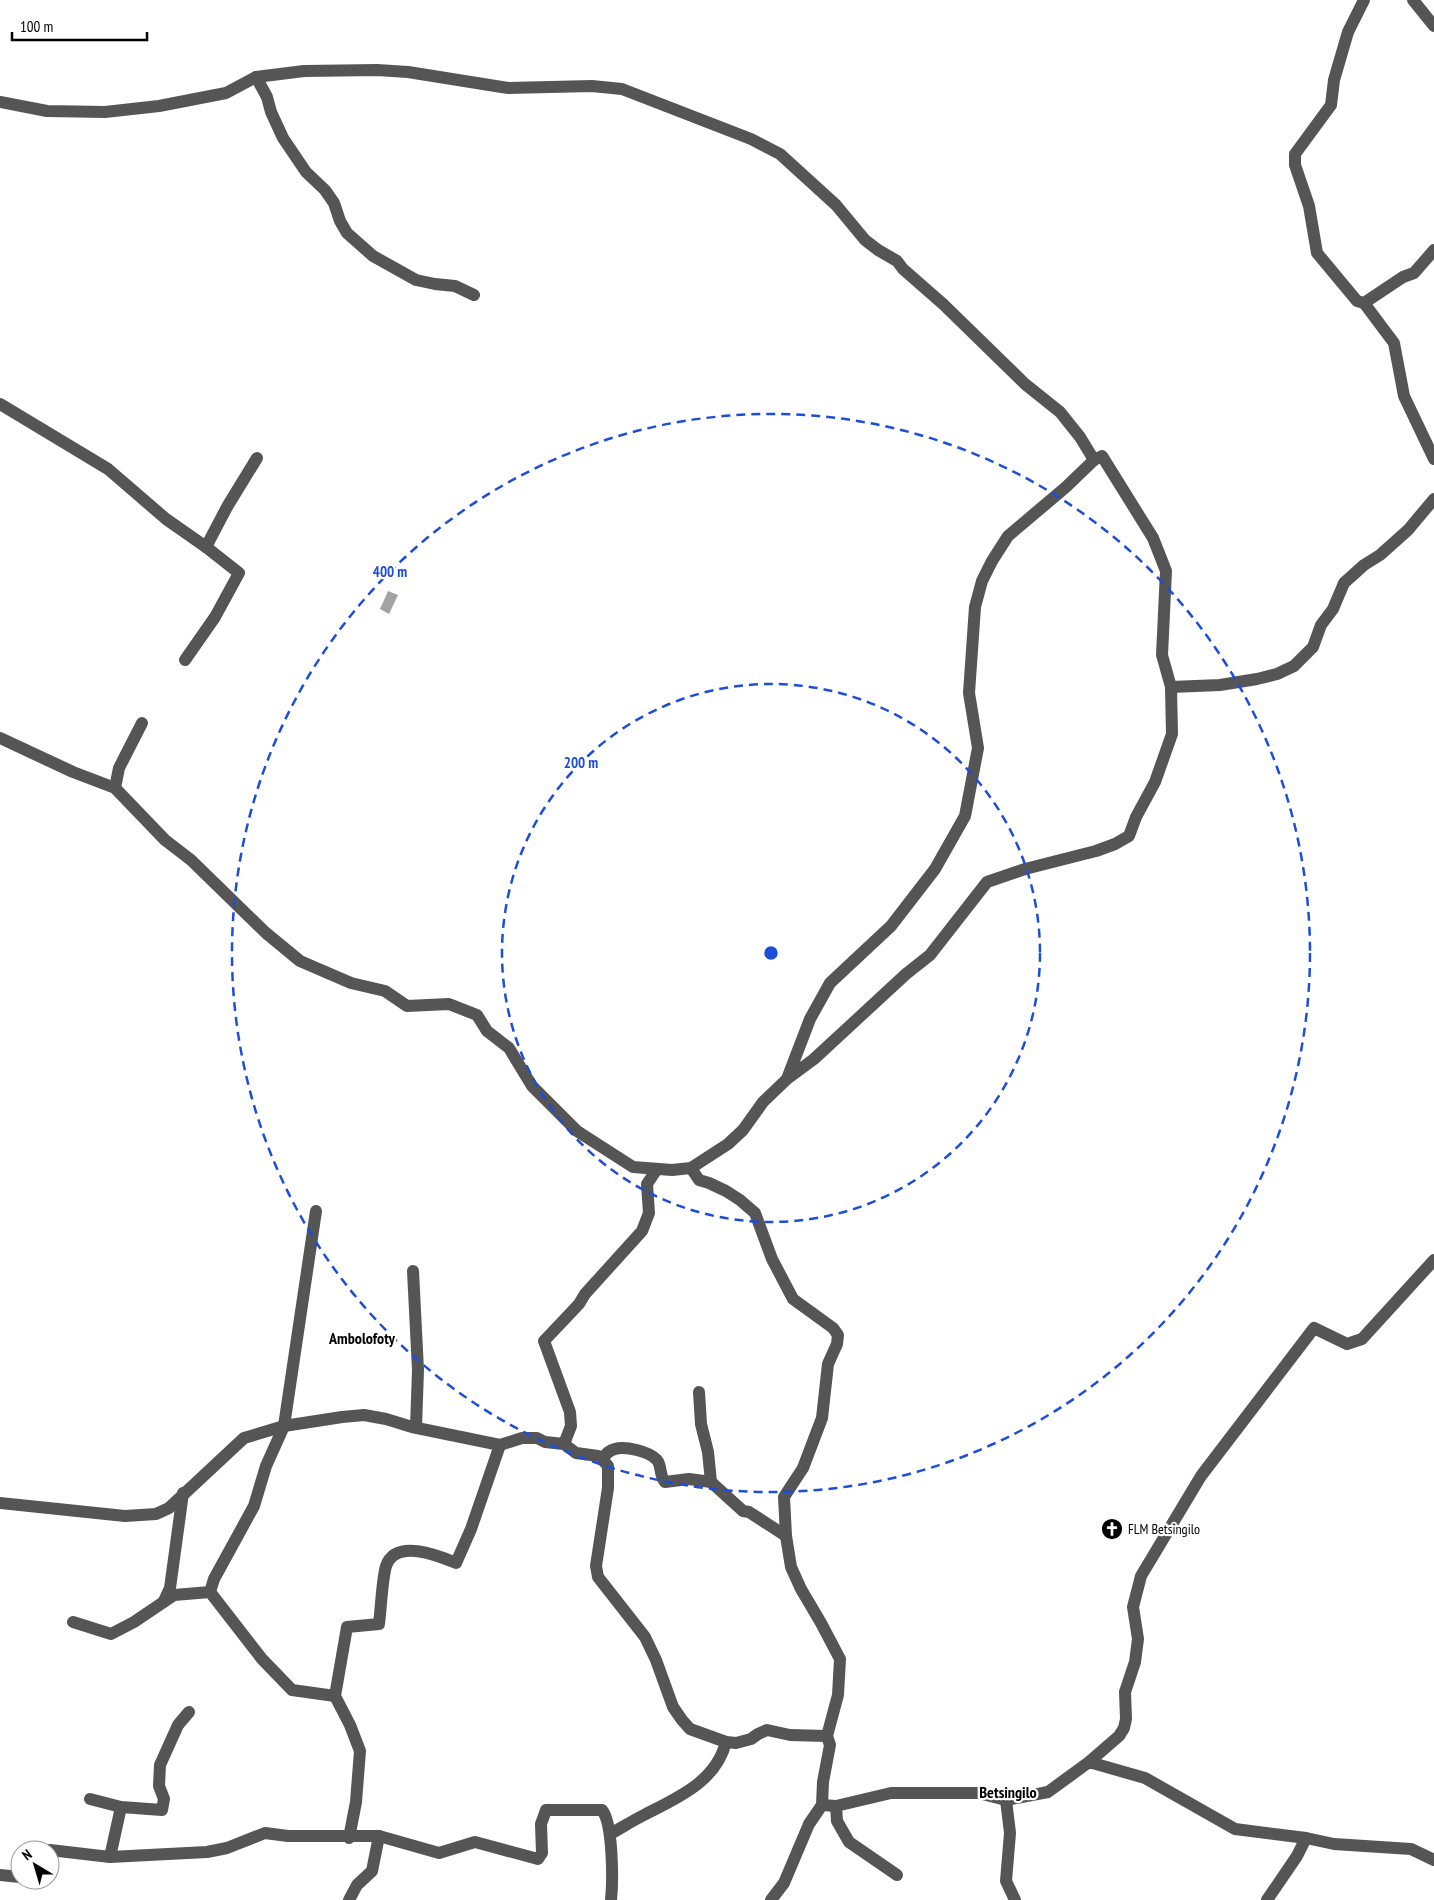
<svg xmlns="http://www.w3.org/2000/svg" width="1434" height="1900" font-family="'PT Sans Narrow',sans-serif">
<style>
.water{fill:#a3a3a3}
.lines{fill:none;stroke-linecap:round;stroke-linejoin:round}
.minor{stroke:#555;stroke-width:12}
.ring{fill:none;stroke:#1d4ed8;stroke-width:2.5;stroke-dasharray:9 6}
.labels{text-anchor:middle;stroke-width:4.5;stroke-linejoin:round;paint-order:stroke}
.poi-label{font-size:14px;fill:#000;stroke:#fff;text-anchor:start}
.quarter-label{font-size:16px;font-weight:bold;fill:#000;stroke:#fff}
.centre{fill:#1d4ed8;stroke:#fff;stroke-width:2.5}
.ring-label{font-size:15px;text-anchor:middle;font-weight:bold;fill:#1d4ed8;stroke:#fff;stroke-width:4.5;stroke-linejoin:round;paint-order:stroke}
</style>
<rect width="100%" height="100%" fill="#fff"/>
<path class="water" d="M388 591 398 595 389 614 380 609Z"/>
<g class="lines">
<g class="minor">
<path d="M1364 0 1348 32 1334 80 1331 105 1295 154V165L1309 206 1317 253 1357 301 1364 303 1403 277 1414 273 1434 250"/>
<path d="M1413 0 1434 26"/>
<path d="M256 77 267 97 271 112 283 138 306 172 325 190 334 203 340 221 347 233 373 256 416 280 435 284 455 286 474 295"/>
<path d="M0 102 47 111 105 112 159 106 226 93 256 77 304 71 377 70 408 72 508 88 592 86 622 89 751 139 780 154 836 205 865 240 878 250 897 261 903 269 943 304 1025 384 1060 412 1080 437 1094 460"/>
<path d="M1364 303 1394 343 1404 396 1434 459"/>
<path d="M0 404 108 469 166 519 206 547 227 507 257 458"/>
<path d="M185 660 215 617 239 573 206 547"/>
<path d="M1171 687 1220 685 1257 679 1277 674 1294 666 1313 647 1321 625 1333 609 1344 583 1364 565 1380 555 1408 530 1434 499"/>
<path d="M0 738 73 772 115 788 165 840 191 860 266 933 300 961 351 983 385 991 407 1006 449 1004 477 1015 487 1031 509 1048 532 1086 577 1131 633 1167 672 1170 691 1168 728 1144 743 1130 763 1102 787 1079 814 1059 906 974 930 955 987 882 1025 869 1096 851 1115 844 1129 836 1136 817 1155 782 1172 734 1171 687 1162 655 1166 571 1153 538 1102 456 1094 460 1066 487 1008 536 992 561 982 581 975 607 969 693 978 748 965 816 935 869 891 926 830 983 810 1019 787 1079"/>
<path d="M115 788 119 768 142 723"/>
<path d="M691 1168 699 1180 709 1183 726 1191 740 1200 755 1213 772 1259 793 1299 833 1328 838 1335 837 1344 828 1364 822 1418 803 1468 784 1497 786 1536 791 1567 801 1589 821 1623 840 1659 838 1695 827 1736 830 1745 823 1782 822 1805"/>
<path d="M413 1271 418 1370 416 1427"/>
<path d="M699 1392 701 1424 708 1452 711 1482"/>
<path d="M564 1444 571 1426 570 1412 544 1341 579 1304 585 1294 642 1231 649 1213 647 1184 657 1169"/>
<path d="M602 1459 608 1466V1488L596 1566 598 1577 645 1637 656 1660 673 1707 682 1720 690 1729 726 1742 736 1743 751 1739 758 1734 767 1730 790 1735 827 1736"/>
<path d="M0 1503 125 1516 156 1514 169 1508 244 1438 284 1426 342 1417 364 1415 386 1419 412 1427 500 1445 522 1438H537L545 1442 564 1444 576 1453 598 1456 602 1459C606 1454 609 1450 615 1449 625 1446 649 1451 657 1460 662 1466 659 1475 665 1482L689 1479 711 1482 743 1511 749 1512 786 1536"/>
<path d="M210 1592 262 1659 292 1690 335 1696"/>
<path d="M164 1601 170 1588 183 1493"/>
<path d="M73 1622 111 1634 134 1622 174 1595 210 1592 214 1579 254 1506 266 1466 284 1426 316 1211"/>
<path d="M1089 1762 1119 1736 1124 1728 1126 1719 1125 1692 1135 1662 1138 1639 1133 1607 1141 1576 1201 1476 1314 1328 1347 1344 1362 1339 1434 1260"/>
<path d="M90 1799 121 1807 162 1810 164 1799 159 1786 160 1765 178 1725 189 1712"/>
<path d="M1006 1800 1010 1833 1006 1881 1015 1900"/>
<path d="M836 1806 837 1821 849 1842 897 1875"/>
<path d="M610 1834C621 1828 632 1821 644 1815 677 1798 716 1782 726 1742"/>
<path d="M349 1838 356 1802 360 1751 350 1725 335 1696 347 1627 379 1624C381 1609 382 1580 386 1566 396 1538 439 1556 456 1563L471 1529 500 1445"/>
<path d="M50 1850 110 1857 207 1852 227 1848 265 1833 288 1836H379L439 1853 475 1842 538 1859 542 1853 541 1824 546 1810H602C613 1823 613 1881 611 1900"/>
<path d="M110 1857 121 1807"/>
<path d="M0 1875 20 1877"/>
<path d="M349 1900 357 1885 372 1871 379 1836"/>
<path d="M771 1900 784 1883 809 1824 822 1805 836 1806 891 1793H978L1006 1800 1048 1792 1089 1762 1145 1778 1235 1829 1306 1838 1334 1844 1411 1849 1434 1860"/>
<path d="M1267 1900 1297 1856 1306 1838"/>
</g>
</g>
<g class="ring">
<circle cx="771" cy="953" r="269"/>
<circle cx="771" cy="953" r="539"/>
</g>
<defs>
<g id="church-disc" transform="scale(1.125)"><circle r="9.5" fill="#000" stroke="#fff"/><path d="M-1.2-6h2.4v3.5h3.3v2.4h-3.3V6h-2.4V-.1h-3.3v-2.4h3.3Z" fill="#fff"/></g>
</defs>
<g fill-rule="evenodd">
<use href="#church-disc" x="1112" y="1529"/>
</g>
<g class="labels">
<g class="poi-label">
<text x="1128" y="1534">FLM Betsingilo</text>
</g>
<g class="quarter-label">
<text x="362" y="1344">Ambolofoty</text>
<text x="1008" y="1798">Betsingilo</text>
</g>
</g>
<circle cx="771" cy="953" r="8" class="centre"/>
<g class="ring-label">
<text x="390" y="577">400 m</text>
<text x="581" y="768">200 m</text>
</g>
<g transform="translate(35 1865) rotate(322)"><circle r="24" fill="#ffffff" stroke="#999999"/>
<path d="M0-4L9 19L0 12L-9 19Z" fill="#000000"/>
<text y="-8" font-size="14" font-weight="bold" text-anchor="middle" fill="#000000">N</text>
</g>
<path d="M12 32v8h135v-8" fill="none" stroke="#000000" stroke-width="2.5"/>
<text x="20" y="32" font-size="15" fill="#000000" stroke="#ffffff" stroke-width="4" paint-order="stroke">100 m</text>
</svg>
